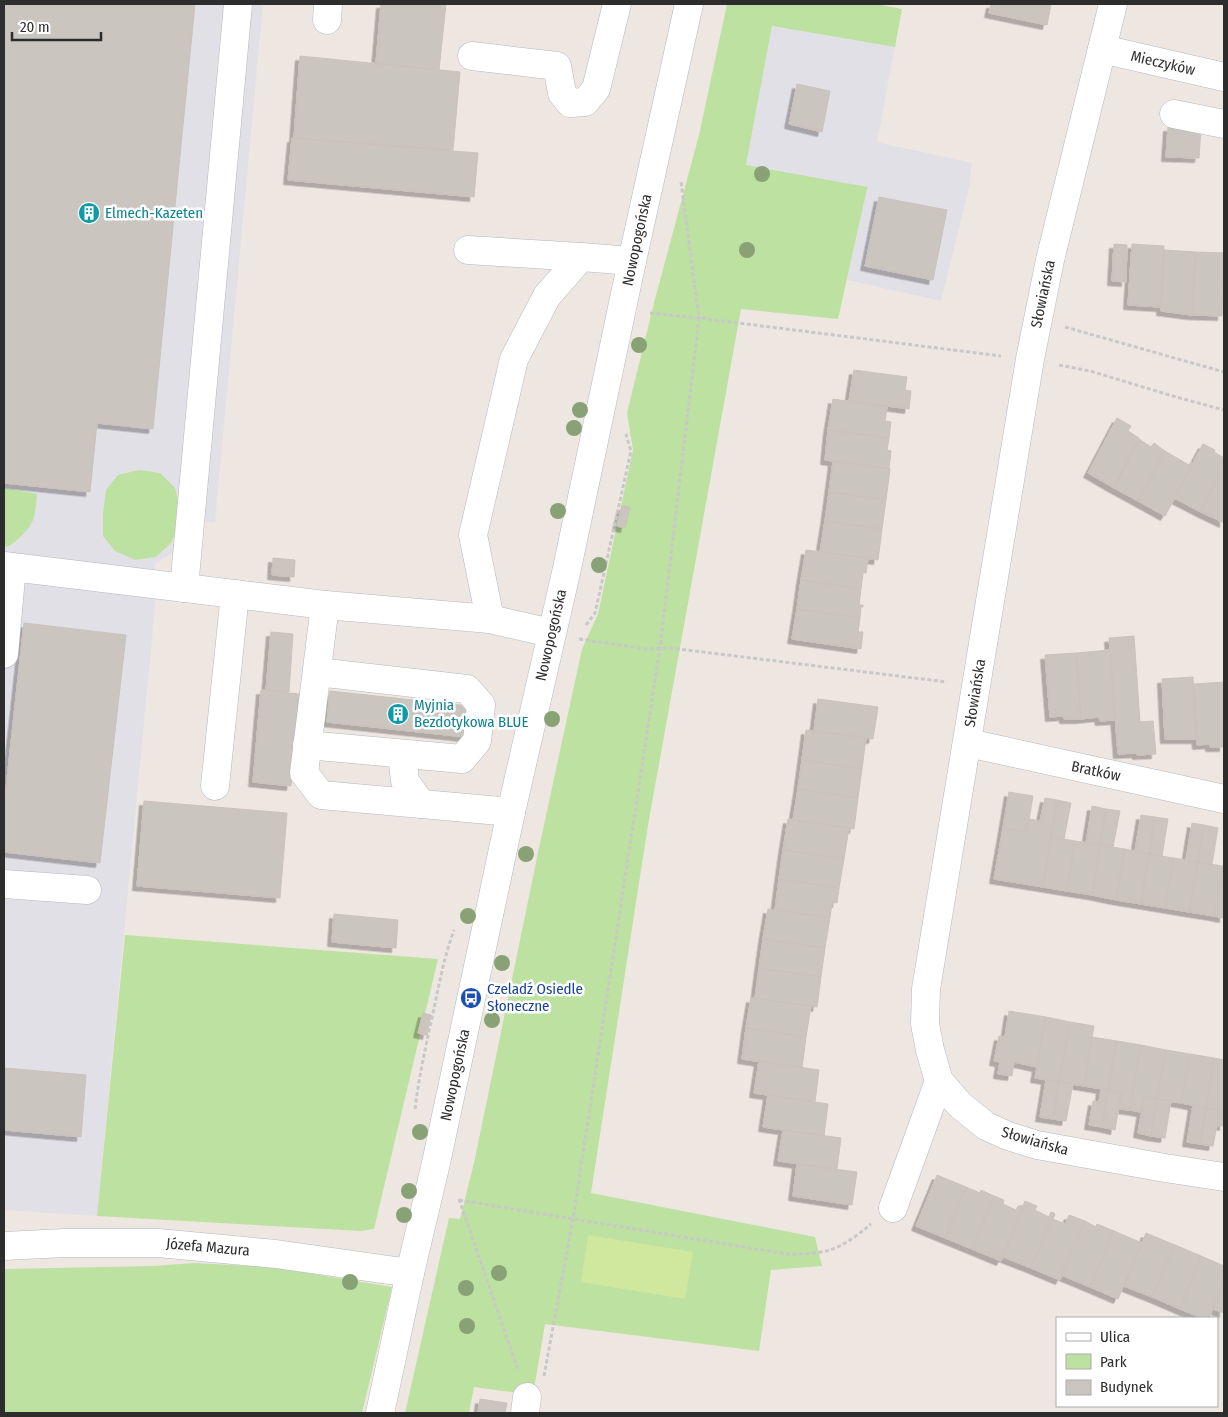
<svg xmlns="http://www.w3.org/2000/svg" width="1228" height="1417" font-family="'Fira Sans Condensed',sans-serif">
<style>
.industrial{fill:#e2e0e7}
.green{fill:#bde1a0}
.pitch{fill:#cfe89d}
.building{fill:#cac5bf;stroke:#cac2ba;filter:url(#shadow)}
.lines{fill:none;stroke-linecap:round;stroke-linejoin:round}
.minor-casing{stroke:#b4b7c0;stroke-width:29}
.path{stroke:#c8c8c8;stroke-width:3;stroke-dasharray:4 2.5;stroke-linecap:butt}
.minor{stroke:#fff;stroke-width:28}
.tree{fill:#88a276}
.labels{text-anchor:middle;stroke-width:5;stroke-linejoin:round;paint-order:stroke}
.street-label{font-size:15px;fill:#2d2d2d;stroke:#fff}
.culture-label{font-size:15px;fill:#0d838f;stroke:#fff;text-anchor:start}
.transit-label{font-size:15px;fill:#164399;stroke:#fff;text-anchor:start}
</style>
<defs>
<filter id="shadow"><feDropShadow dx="-4.5" dy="4.5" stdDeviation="0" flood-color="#0004"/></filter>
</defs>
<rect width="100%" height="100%" fill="#eee7e1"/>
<g class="industrial">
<path d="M4 4H263L215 522 185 520 175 551 155 564 156 597 97 1216 4 1210Z"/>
<path d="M772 26 895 47 877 142 972 163 969 188 941 301 847 280 867 187 746 165Z"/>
</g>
<g class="green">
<path d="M727 4H876L902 9 895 47 772 26 746 165 868 187 867 189 838 319 741 309 648 825 591 1193 815 1237 822 1266 771 1270 759 1351 545 1324 533 1395 474 1387 469 1413H405L449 1218 460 1219 474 1163 539 848 582 649 598 614 633 450 627 413 654 303 699 135Z"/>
<path d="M139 470 160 473 175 488 180 507 179 526 171 543 156 557 135 560 115 551 103 536V513L106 490 118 475Z"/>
<path d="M4 488 37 494C35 514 36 523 20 537 15 542 11 546 4 547Z"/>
<path d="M125 935 438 959 374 1229 361 1231 97 1216Z"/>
<path d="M194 1263 271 1267 392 1287 362 1413H4V1269L154 1266Z"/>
</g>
<path class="pitch" d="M588 1235 693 1252 685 1299 581 1282Z"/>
<g class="building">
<path d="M4 4H195L153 429 97 423 90 492 4 483Z"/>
<path d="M381 4H446L439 70 376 63Z"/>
<path d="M991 4H1051L1047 25 989 13Z"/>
<path d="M300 56 460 72 453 150 294 138Z"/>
<path d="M797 84 830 91 822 132 789 124Z"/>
<path d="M1168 127 1201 128 1199 158 1166 157Z"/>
<path d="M292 138 478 153 474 197 288 180Z"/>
<path d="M879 197 947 210 933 280 865 266Z"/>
<path d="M1114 244 1127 245 1126 282 1112 281Z"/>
<path d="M1132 244 1164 246 1161 307 1128 305Z"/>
<path d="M1164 250 1196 252 1192 315 1161 311Z"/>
<path d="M1196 252 1224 253 1222 316 1192 315Z"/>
<path d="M854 370 907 377 905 390 911 391 909 409 849 401Z"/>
<path d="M833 399 887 407 885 421 891 422 889 438 828 430Z"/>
<path d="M1117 418 1131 426 1128 431 1139 438 1114 488 1088 473Z"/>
<path d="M828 430 889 438 887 450 891 451 889 469 825 460Z"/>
<path d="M1139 439 1151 447 1154 443 1165 451 1138 501 1114 488Z"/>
<path d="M1203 444 1215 450 1214 452 1224 458V466L1201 512 1174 498Z"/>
<path d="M1165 451 1189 465 1191 462 1193 463 1165 516 1138 501Z"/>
<path d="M833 461 890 469 886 500 829 492Z"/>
<path d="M1224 466V523L1201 512Z"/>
<path d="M829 492 886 500 882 529 825 521Z"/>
<path d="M622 506 630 507 625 528 617 526Z"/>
<path d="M825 521 882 529 878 560 820 552Z"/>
<path d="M806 550 868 558 866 573H863L861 589 801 580Z"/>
<path d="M273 558 295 560 294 577 272 575Z"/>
<path d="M801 580 861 589 859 605H863V607H861L860 618 797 609Z"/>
<path d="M797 609 860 618 858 632H863L861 649 792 639Z"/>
<path d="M24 623 126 635 100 863 4 852V807Z"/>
<path d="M271 632 293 634 289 692 266 691Z"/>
<path d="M1134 636 1140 722 1153 721 1156 754 1137 755V753L1118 754 1109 638Z"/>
<path d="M1110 650 1115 720 1100 721 1099 717 1081 719 1076 653Z"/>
<path d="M1076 653 1081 719H1064V716L1050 717 1045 655Z"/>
<path d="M1193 677 1196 739H1165L1162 679Z"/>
<path d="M1224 682V747H1210V744L1197 745 1194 684Z"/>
<path d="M261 690 299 694 291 786 253 782Z"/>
<path d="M330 691 469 706 465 737 327 722Z"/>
<path d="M818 699 878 707 873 739 814 731Z"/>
<path d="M806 730 866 738 862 769 802 760Z"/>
<path d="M802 760 862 769 858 798 798 789Z"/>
<path d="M798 789 858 798 854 829 793 820Z"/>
<path d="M1009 792 1033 796 1027 832 1003 828Z"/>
<path d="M1045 798 1057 800 1043 887 994 879 1003 828 1027 832 1029 819 1040 821Z"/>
<path d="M1057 800 1071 803 1064 839 1051 837Z"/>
<path d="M144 801 287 813 280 898 137 886Z"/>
<path d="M1092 806 1106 809 1100 845 1086 843Z"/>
<path d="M1106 809 1120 811 1113 847 1100 845Z"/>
<path d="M1141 815 1155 817 1149 854 1135 851Z"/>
<path d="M1155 817 1168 819 1162 856 1149 854Z"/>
<path d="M788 819 849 828 844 859 783 850Z"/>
<path d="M1192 823 1204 825 1198 862 1186 860Z"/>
<path d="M1204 825 1218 828 1212 864 1198 862Z"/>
<path d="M1051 837 1075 841 1067 891 1043 887Z"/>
<path d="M1075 841 1100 845 1092 895 1067 891Z"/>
<path d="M1100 845 1125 849 1116 900 1092 895Z"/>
<path d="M1125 849 1149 854 1141 904 1116 900Z"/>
<path d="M783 850 844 859 839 888 779 879Z"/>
<path d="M1149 854 1174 858 1165 908 1141 904Z"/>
<path d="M1174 858 1198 862 1189 912 1165 908Z"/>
<path d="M1198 862 1222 866 1214 916 1189 912Z"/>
<path d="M1222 866H1224V918L1214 916Z"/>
<path d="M779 879 839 888 837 903 832 902 830 918 775 910Z"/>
<path d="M768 909 830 918 825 948 763 939Z"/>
<path d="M334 914 398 920 396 948 332 942Z"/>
<path d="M763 939 825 948 821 977 759 968Z"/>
<path d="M759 968 821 977 817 1007 755 998Z"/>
<path d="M751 998 811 1006 806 1037 746 1028Z"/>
<path d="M1009 1011 1046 1017 1037 1067 1014 1062 1012 1076 998 1074 1000 1062 994 1061 999 1036 1005 1037Z"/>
<path d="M423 1013 431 1015 427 1035 418 1033Z"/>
<path d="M1046 1017 1070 1022 1059 1082 1035 1078Z"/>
<path d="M1070 1022 1094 1026 1084 1086 1059 1082Z"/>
<path d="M746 1028 806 1037 802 1068 742 1059Z"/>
<path d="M1092 1037 1117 1041 1108 1090 1084 1086Z"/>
<path d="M1117 1041 1141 1045 1130 1110 1118 1109 1121 1093 1108 1090Z"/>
<path d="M1141 1045 1166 1050 1157 1099 1144 1097 1141 1112 1130 1110Z"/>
<path d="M1166 1050 1190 1054 1181 1103 1157 1099Z"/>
<path d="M1190 1054 1214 1058 1206 1108 1181 1103Z"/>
<path d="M1214 1058 1224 1060V1126L1217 1125 1220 1110 1206 1108Z"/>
<path d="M759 1061 819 1070 815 1102 754 1093Z"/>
<path d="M4 1068 86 1075 81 1137 4 1130Z"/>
<path d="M1046 1080 1059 1082 1053 1119 1040 1117Z"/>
<path d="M1059 1082 1073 1084 1066 1121 1053 1119Z"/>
<path d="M1101 1089 1108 1090 1102 1127 1089 1125 1093 1101 1099 1102Z"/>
<path d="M1108 1090 1121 1093 1115 1130 1102 1127Z"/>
<path d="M768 1095 828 1104 824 1136 763 1127Z"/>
<path d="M1144 1097 1157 1099 1151 1136 1138 1133Z"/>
<path d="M1157 1099 1171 1101 1165 1138 1151 1136Z"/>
<path d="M1193 1105 1206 1108 1200 1144 1187 1142Z"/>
<path d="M1206 1108 1220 1110 1213 1146 1200 1144Z"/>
<path d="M783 1130 841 1138 837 1169 778 1161Z"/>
<path d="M797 1164 857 1172 852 1205 793 1196Z"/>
<path d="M937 1175 966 1187 945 1238 916 1226Z"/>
<path d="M966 1187 980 1193 981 1190 994 1196 972 1249 945 1238Z"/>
<path d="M994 1196 1004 1200 1003 1204 1016 1210 1018 1206 1023 1208 1001 1261 972 1249Z"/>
<path d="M1025 1201 1037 1206 1035 1210 1049 1217 1051 1212 1054 1213 1031 1268 1003 1257Z"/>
<path d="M1054 1213 1055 1214 1053 1219 1065 1224 1069 1215 1085 1221 1060 1280 1031 1268Z"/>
<path d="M1085 1221 1096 1227 1097 1224 1114 1231 1090 1287 1061 1275Z"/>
<path d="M1114 1231 1142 1243 1118 1299 1090 1287Z"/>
<path d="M1146 1233 1175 1245 1152 1297 1124 1286Z"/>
<path d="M1175 1245 1201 1256 1180 1309 1152 1297Z"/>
<path d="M1201 1256 1224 1266V1281L1209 1318H1202L1180 1309Z"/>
<path d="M1224 1281V1313L1213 1309Z"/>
<path d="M480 1399 507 1403 505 1413H478Z"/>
</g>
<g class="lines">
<g class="minor-casing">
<g id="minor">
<path d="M1113 4 1050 260 1030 359 926 989 925 1024 930 1050 939 1081 960 1105 986 1126 1008 1136 1037 1145 1165 1168 1224 1177"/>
<path d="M327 20 328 4"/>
<path d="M1102 49 1224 77"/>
<path d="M472 56 557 66 562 93 570 103 585 102 596 89 617 4"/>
<path d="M1174 114 1224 124"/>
<path d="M468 250 581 257 632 261"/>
<path d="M4 566 325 605 490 619 551 633"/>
<path d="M184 588 238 4"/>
<path d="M325 605 304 773 321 795 511 812"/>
<path d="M490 619 473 535 514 359 547 296 581 257"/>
<path d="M4 654 12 567"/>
<path d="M968 743 1224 799"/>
<path d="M307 745 462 759 477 741 481 705 467 689 317 672"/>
<path d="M402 754 405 781 421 804"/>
<path d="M215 786 235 594"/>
<path d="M4 884 87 890"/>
<path d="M893 1208 939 1081"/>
<path d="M4 1246 65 1243H158L276 1254 410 1273"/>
<path d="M380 1413 410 1273 436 1163 511 812 566 573 632 261 689 4"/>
<path d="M525 1413 527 1397"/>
</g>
</g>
<g class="path">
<path d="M650 313 699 318 1001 356"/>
<path d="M1065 327 1224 372"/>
<path d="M1059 365 1090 371 1176 397 1224 410"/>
<path d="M586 625 595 613 631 451 626 434"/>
<path d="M579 639 646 649 670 648 947 682"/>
<path d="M415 1109C419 1076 426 1045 433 1013 439 985 444 957 454 930"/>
<path d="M459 1199 518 1370"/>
<path d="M459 1200 786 1254C800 1254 817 1254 830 1250 845 1245 859 1234 871 1224"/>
<path d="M544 1376 573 1219 660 648 699 318 681 182"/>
</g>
<use href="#minor" class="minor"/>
</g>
<g class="tree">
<circle cx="762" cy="174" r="8"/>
<circle cx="747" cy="250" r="8"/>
<circle cx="639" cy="345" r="8"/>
<circle cx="580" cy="410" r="8"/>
<circle cx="574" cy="428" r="8"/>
<circle cx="558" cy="511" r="8"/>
<circle cx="599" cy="565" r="8"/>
<circle cx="552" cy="719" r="8"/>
<circle cx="526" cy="854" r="8"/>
<circle cx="468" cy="916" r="8"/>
<circle cx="502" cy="963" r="8"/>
<circle cx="492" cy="1020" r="8"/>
<circle cx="420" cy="1132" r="8"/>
<circle cx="409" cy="1191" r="8"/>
<circle cx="404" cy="1215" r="8"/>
<circle cx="499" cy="1273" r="8"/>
<circle cx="350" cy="1282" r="8"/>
<circle cx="466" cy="1288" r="8"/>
<circle cx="467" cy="1326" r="8"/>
</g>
<defs>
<g id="building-disc" transform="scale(1.125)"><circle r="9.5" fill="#0f9aa8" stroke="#fff"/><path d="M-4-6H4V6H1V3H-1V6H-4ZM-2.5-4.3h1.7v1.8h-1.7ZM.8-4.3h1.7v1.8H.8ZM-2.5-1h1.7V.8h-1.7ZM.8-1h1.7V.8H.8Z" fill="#fff"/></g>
<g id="bus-disc" transform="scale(1.125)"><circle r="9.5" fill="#1a4fb4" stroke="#fff"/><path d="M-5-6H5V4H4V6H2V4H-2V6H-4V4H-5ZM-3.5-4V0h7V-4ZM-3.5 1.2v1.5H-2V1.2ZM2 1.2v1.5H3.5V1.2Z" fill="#fff"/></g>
</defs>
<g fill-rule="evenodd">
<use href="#building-disc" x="89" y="213"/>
<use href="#building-disc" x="398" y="714"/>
<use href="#bus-disc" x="471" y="998"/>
</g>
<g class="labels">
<g class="street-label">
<text transform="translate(1163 63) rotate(13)" y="5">Mieczyków</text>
<text transform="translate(637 240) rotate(-78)" y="5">Nowopogońska</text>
<text transform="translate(1043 294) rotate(-78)" y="5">Słowiańska</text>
<text transform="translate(551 635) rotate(-77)" y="5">Nowopogońska</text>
<text transform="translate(975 693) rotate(-81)" y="5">Słowiańska</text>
<text transform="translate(1096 771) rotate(12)" y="5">Bratków</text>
<text transform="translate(455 1075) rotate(-78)" y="5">Nowopogońska</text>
<text transform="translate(1035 1141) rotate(16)" y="5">Słowiańska</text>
<text transform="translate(208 1247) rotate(5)" y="5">Józefa Mazura</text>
</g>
<g class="culture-label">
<text x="105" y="218">Elmech-Kazeten</text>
<text x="414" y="710">Myjnia<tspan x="414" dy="17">Bezdotykowa BLUE</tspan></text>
</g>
<g class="transit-label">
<text x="487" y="994">Czeladź Osiedle<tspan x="487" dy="17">Słoneczne</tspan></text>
</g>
</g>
<rect width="1228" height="1417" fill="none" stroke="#2d2d2d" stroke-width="10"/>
<rect x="1056" y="1317" width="162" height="90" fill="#ffffff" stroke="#ababab"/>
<rect x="1066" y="1333" width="25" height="8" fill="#ffffff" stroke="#ababab"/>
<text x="1100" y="1342" font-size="15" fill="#2d2d2d">Ulica</text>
<rect x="1066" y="1354" width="25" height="15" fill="#bde1a0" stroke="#ababab"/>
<text x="1100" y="1367" font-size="15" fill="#2d2d2d">Park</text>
<rect x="1066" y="1380" width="25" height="15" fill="#cac5bf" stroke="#ababab"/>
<text x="1100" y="1392" font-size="15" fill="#2d2d2d">Budynek</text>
<path d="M12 32v8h89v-8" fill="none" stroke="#2d2d2d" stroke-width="2.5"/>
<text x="20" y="32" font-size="15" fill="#2d2d2d" stroke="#ffffff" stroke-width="4" paint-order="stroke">20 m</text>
</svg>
